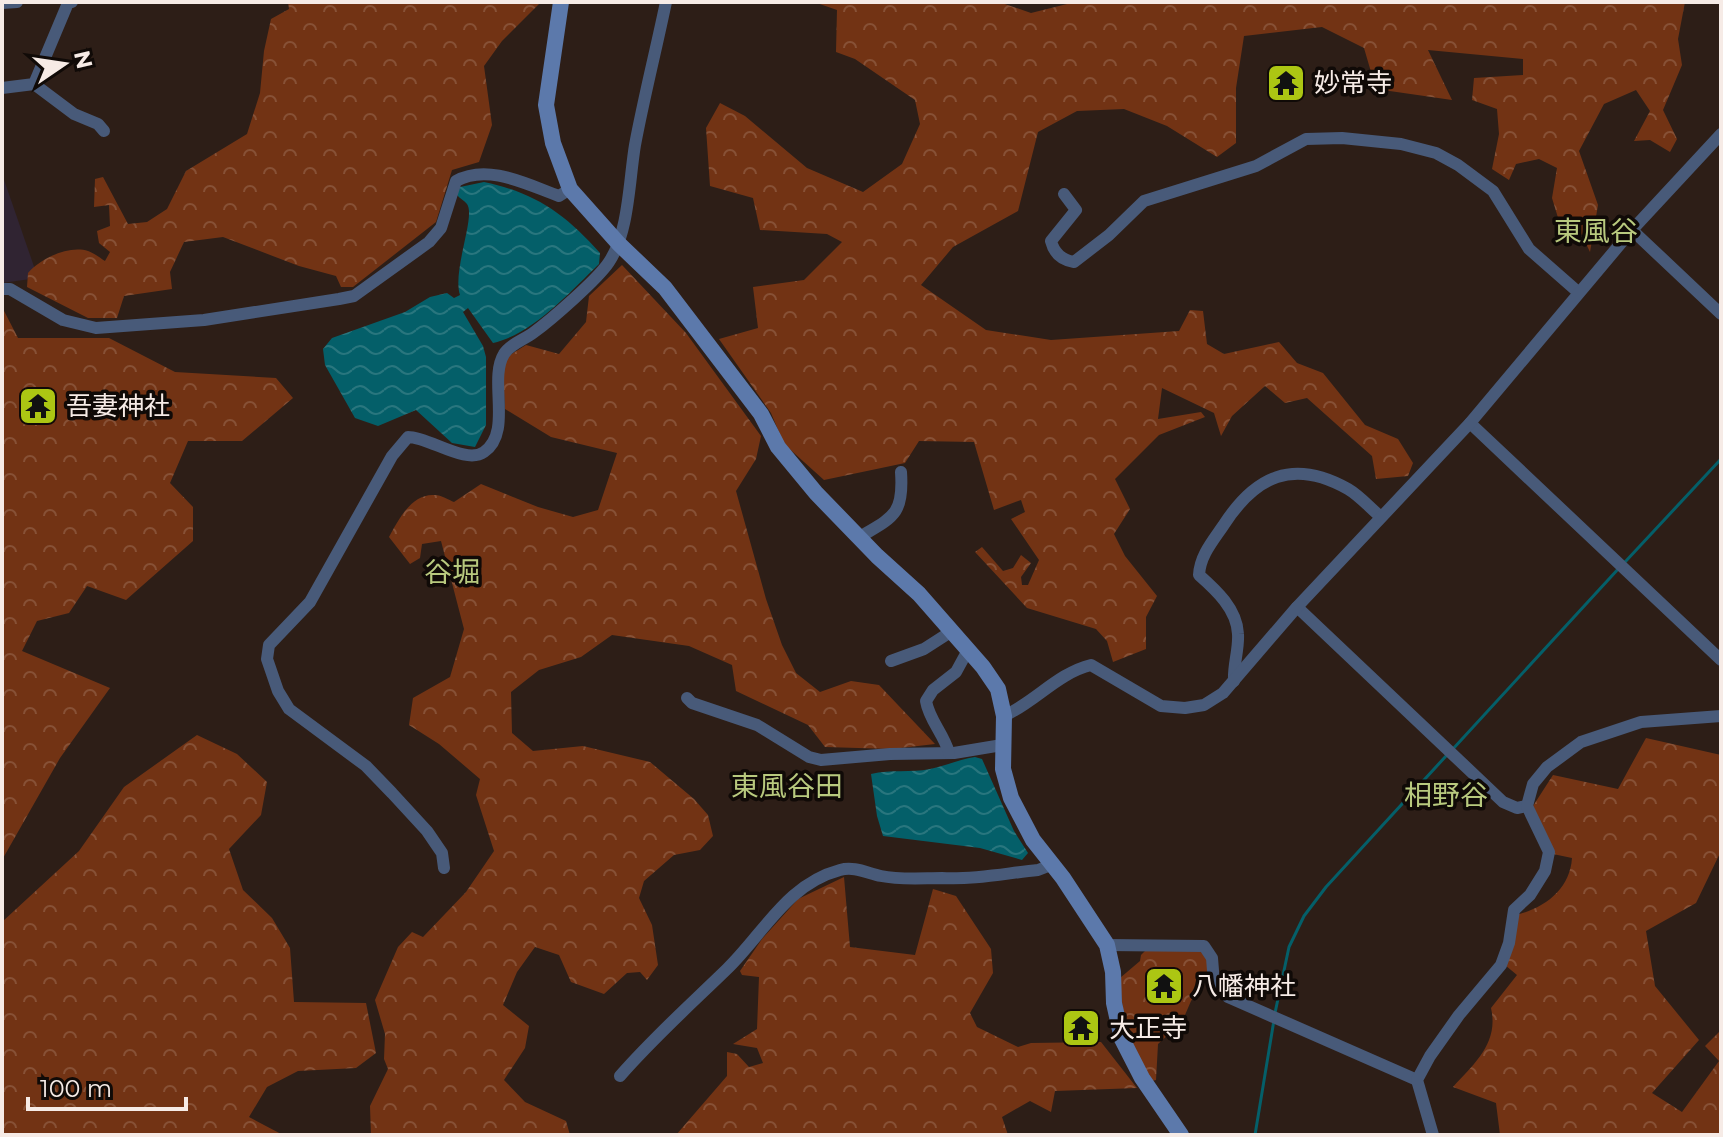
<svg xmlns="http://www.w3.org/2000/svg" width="1723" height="1137" font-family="Montserrat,'Noto Sans JP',sans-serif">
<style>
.education{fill:#302432}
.forest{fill:url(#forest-crowns)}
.water{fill:url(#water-waves)}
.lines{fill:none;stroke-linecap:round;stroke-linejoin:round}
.stream{stroke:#045f69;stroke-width:3}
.street{stroke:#485a79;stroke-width:12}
.secondary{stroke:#5c79ab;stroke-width:16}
.labels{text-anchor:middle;stroke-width:7;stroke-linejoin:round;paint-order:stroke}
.poi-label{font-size:26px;fill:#f6ebe6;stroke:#100a07;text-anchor:start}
.neighbourhood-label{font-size:28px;fill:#b8c97e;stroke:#100a07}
</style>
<defs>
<pattern id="forest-crowns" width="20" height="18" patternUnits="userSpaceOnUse" patternTransform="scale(2)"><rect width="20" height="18" fill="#723314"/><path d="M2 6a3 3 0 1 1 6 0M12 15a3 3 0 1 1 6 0" fill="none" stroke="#875136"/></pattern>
<pattern id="water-waves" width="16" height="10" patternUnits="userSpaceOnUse" patternTransform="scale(2)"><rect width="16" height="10" fill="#045f69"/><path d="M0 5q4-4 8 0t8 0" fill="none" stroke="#29767e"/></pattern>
</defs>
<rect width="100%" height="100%" fill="#2d1e17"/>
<path class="education" d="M2 174 38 278 2 283Z"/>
<g class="forest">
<path d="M288 2H541L502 41 484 66 492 125 479 162 452 170 436 222 353 287H341L336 276 299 266 223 237 184 242 170 272 172 289 124 296 117 318H88L27 287 28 273C40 259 68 245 88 251 94 253 100 258 105 261L110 252 99 243 97 231 110 226 109 205 94 207 95 179 103 177 128 224 147 222 167 209 186 171 247 134 260 93 264 51 271 19 289 9Z"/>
<path d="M814 2H999L1031 13 1075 2H1685L1678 39 1682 65 1663 110 1677 139 1670 152 1650 140 1634 141 1650 111 1636 90 1604 104 1579 151 1598 205 1590 252 1577 225 1559 221 1552 198 1557 168 1539 159 1516 164 1509 180 1492 169 1499 134 1497 109 1472 100 1474 78 1523 75V59L1428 50 1452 100 1376 89 1364 48 1322 27 1244 36 1236 88V143L1217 157 1167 126 1124 109 1077 111 1038 132 1018 211 953 247 921 285 986 330 1051 340 1179 331 1190 310 1203 311 1207 344 1224 354 1279 342 1297 363 1323 373 1365 425 1398 439 1413 463 1408 476 1376 479 1372 456 1307 398 1285 403 1265 386 1232 416 1221 436 1214 413 1162 388 1158 419 1201 412 1205 417 1159 435 1115 479 1130 509 1114 534 1125 556 1157 596 1146 617V649L1113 662 1107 641 1096 629 1027 608 975 552 982 547 1003 571 1013 568 1021 555 1031 563 1021 577 1022 585H1028L1039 560 1011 519 1025 512 1021 500 994 510 974 442 919 441 905 463 824 480 784 444 771 413 719 339 758 328 753 287 804 280 842 242 827 234 760 230 753 198 710 186 706 128 720 103 745 116 807 168 863 192 902 164 920 124 915 100 855 59 836 52 837 10Z"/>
<path d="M622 265 686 333 761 436 756 459 736 491 766 599 782 645 796 673 820 692 851 681 879 685 935 744 892 749 825 747 808 725 736 691 732 665 689 646 612 635 581 657 539 670 511 692 512 733 533 751 583 746 650 762 694 799 708 815 713 836 700 850 674 855 644 881 639 898 652 925 658 965 647 980 640 972 627 973 604 994 571 982 559 955 535 947 517 972 503 1005 529 1026 525 1048 504 1080 525 1102 566 1121 570 1135H371L370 1106 388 1069 384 1059 385 1034 375 1000 398 947 412 932 423 937 466 892 494 851 476 795 480 779 439 744 409 725 413 698 450 677 464 629 441 541 422 544 420 558 410 564 389 537C399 519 412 493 435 495 441 495 449 500 454 502L481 484 538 507 573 517 598 510 617 453 551 437 505 409 502 360 526 345 559 354 586 322 589 296Z"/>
<path d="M2 307 18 338H109L175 372 276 378 293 398 242 441H188L170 483 193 507V541L126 600 87 586 69 613 37 621 22 651 110 688 60 758 2 860Z"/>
<path d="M197 735 237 754 267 782 261 815 229 849 243 890 272 918 290 948 294 1002 366 1003 376 1053 356 1068 298 1071 267 1087 249 1117 283 1135H2V922L79 851 124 787Z"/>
<path d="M1646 738 1721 755V851L1696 903 1646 931 1655 986 1699 1040 1652 1093 1682 1112 1719 1061 1705 1046 1719 1032 1721 1034V1135H1500L1496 1103 1453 1087C1475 1063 1499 1043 1491 1008L1517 975 1505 965 1516 915C1545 908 1570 889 1572 858L1553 854 1533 806 1553 775 1618 789Z"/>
<path d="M844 877 850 947 915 955 933 889 956 896 991 949 993 973 970 1013 977 1027 1018 1047 1031 1043 1101 1042 1137 1088 1055 1091 1051 1112 1030 1101 1002 1117 1008 1135H676L727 1076V1052L737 1054 749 1067 763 1063 757 1048 733 1044 757 1029 759 977 742 975 740 971 762 939 798 899Z"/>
<path d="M1149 947 1199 950 1207 957 1211 972 1191 1001 1182 1022 1158 1044 1156 1080 1152 1081C1128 1054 1122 1014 1120 978L1140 961 1141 955Z"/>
</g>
<g class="water">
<path d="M484 182C536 193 565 214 600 253L599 264C570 292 533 334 493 343L468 308 463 312 483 346 486 357V425L475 447 452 443 416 410 378 426 355 418 325 365 323 349 332 338 405 312 430 297 447 293 454 298 460 295C452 271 476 216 467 204 464 200 460 199 457 195L460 187Z"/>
<path d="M975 757 982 759 1014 831 1028 853 1022 860 980 848 883 836 877 816 871 774C891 769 911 773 930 769 946 766 959 759 975 757Z"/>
</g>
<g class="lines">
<g class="stream">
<path d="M1625 562 1721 459"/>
<path d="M1452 750 1620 567"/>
<path d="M1275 1013 1289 947 1304 916 1326 887 1446 756"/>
<path d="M1255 1135 1274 1020"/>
</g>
<g class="street">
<path d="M2 3 17 2"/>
<path d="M34 84 74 114 98 124 104 131"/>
<path d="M2 88 34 84 68 3 72 2"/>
<path d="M1064 194 1076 210 1051 241C1054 253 1061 260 1074 262L1109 235 1144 201 1256 166 1306 139 1342 138 1401 144 1436 153 1458 165 1493 191 1529 249 1578 292"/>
<path d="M1632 230 1721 314"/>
<path d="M2 289H10L63 320 96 328 204 320 339 299 354 296 429 242 441 228 456 181C488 163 528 185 559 196L570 189"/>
<path d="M1470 423 1721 660"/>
<path d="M858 538C893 517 904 515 901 472"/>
<path d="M1297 607 1503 802 1517 808 1527 806"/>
<path d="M891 661 924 649 952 631"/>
<path d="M1234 681C1233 665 1239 650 1238 634 1237 609 1216 590 1199 575 1200 556 1212 542 1223 526 1255 476 1293 458 1348 489 1360 496 1370 508 1381 517"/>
<path d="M687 698 692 703 757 725 809 757 821 760 890 754 954 753 1002 745"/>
<path d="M1004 716C1035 702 1058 673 1091 665L1161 706 1185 708 1204 705 1223 693 1297 607 1470 423 1632 230 1721 134"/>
<path d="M949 753C944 734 929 720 926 701L933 690 956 672 968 650"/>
<path d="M444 868 442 853 427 831 392 793 366 766 289 709 278 691 267 659 269 645 310 602 392 456 408 437C429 437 466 465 484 452 513 432 488 380 504 354 509 345 525 339 533 333 551 320 598 279 609 262 629 232 629 181 635 145 644 97 656 50 666 2"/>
<path d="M1107 945 1204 946 1212 958 1214 983 1228 997 1417 1080"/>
<path d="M620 1076C654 1037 691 1004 727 969 764 933 787 884 840 870 854 866 867 873 881 876 900 880 923 878 942 878 973 880 1007 873 1038 870L1051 865"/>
<path d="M1433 1135 1417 1080 1430 1056 1459 1015 1501 965 1509 943 1514 910 1530 895 1545 871 1549 852 1527 806 1533 784 1547 767 1581 742 1641 722 1721 716"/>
</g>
<path class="secondary" d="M561 2 546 105 553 143 570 189 619 244 665 288 761 414 778 447 816 493 877 556 919 594 983 667 998 689 1004 716 1003 769 1011 798 1033 840 1063 878 1107 945 1113 972 1114 1003 1122 1039 1142 1078 1181 1135"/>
</g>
<defs>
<g id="temple-square" transform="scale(2)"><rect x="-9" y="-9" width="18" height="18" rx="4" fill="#acc613" stroke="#100a07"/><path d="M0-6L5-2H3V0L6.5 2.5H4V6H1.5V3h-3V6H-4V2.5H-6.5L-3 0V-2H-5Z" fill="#111"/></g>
</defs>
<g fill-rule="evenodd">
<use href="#temple-square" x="1286" y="83"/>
<use href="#temple-square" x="38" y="406"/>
<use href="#temple-square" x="1164" y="986"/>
<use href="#temple-square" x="1081" y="1028"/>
</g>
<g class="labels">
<g class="poi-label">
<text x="1314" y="92">妙常寺</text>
<text x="66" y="415">吾妻神社</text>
<text x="1192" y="995">八幡神社</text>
<text x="1109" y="1037">大正寺</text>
</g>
<g class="neighbourhood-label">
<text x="1596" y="241">東風谷</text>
<text x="452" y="582">谷堀</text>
<text x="787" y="796">東風谷田</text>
<text x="1446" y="805">相野谷</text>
</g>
</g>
<rect width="1723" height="1137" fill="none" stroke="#f6ebe6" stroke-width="8"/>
<g transform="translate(64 64) rotate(77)" stroke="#100a07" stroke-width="6" paint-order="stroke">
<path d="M0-6L14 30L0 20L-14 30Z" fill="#f6ebe6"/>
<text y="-12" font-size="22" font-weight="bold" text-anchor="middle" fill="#f6ebe6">N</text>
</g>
<path d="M28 1097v12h158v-12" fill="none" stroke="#f6ebe6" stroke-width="4"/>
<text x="40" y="1097" font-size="24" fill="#f6ebe6" stroke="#100a07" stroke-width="6" paint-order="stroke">100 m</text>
</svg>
